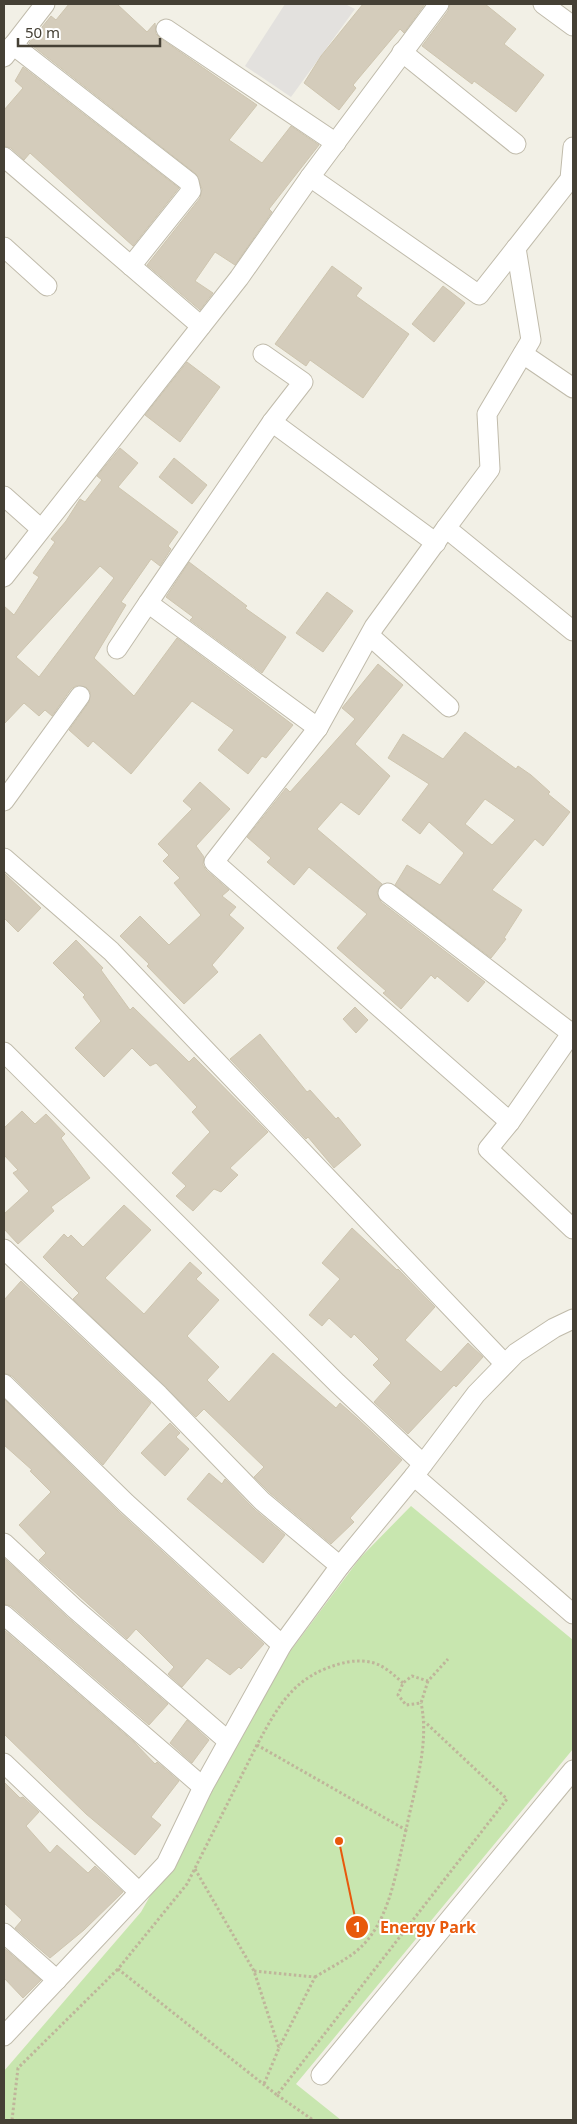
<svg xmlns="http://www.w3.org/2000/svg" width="577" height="2124" font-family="'Noto Sans',sans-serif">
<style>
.green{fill:#c8e6af}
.parking{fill:#e3e1de}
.building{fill:#d4ccbb;stroke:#cec5af;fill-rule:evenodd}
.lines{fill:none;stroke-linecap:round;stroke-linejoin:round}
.minor-casing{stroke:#c0bbab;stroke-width:21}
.path{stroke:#bfb59a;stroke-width:3;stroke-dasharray:2.5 2.5;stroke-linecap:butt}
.minor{stroke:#fff;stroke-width:19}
.leader{fill:none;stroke:#e8590c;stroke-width:2}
.callout-dot{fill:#e8590c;stroke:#fff;stroke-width:2}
.mark-label{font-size:15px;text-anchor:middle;font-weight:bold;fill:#fff}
.callout-label{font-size:16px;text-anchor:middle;font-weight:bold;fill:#e8590c;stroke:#fff;stroke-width:4;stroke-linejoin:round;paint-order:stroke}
</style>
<rect width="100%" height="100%" fill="#f2f0e6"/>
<path class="green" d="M411 1506 573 1640V1749L296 2084 341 2120H4V2071L141 1912 283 1661 360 1558Z"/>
<path class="parking" d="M285 4H345L355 9 291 97 245 66Z"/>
<g class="building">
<path d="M69 4H117L147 32 155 23 156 34 160 38 257 105 229 140 262 163 291 126 319 145 269 209 272 212 235 265 215 252 195 281 213 293 200 310 147 265 200 198 202 189 196 174 29 43 51 16 56 20Z"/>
<path d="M363 4H425L404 33 400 29 353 85 356 88 339 110 304 83 321 56Z"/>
<path d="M450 4H485L516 29 504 44 544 75 516 112 474 81 472 84 422 46 448 11Z"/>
<path d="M23 67 179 188 133 246 30 153 24 160 11 148 4 146V110L23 88 15 81Z"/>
<path d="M332 266 362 288 356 296 409 334 363 398 310 360 306 366 275 344Z"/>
<path d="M443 286 465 303 434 342 412 324Z"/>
<path d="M187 362 220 387 180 442 145 415Z"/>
<path d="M120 448 138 463 118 487 178 532 168 546 171 549 160 566 151 559 121 602 126 605 94 658 134 696 177 638 268 706 293 725 266 758 262 756 248 774 218 750 234 730 192 701 131 774 93 741 88 747 69 730 89 702 90 692 86 687 76 686 71 689 52 716 45 710 39 716 24 703 4 724V606L14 615 39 577 33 573 55 542 51 539 66 521 80 499 85 502 102 480 97 476ZM100 566 114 578 39 677 16 657Z"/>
<path d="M174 458 207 485 192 504 159 477Z"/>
<path d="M189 562 247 606 245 608 286 637 262 673 190 620 193 617 166 597Z"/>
<path d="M327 592 353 611 323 652 296 633Z"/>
<path d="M378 664 403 685 355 744 390 776 359 815 341 802 317 829 382 884 377 892 381 902 485 982 468 1002 437 976 435 979 431 975 401 1009 383 993 386 991 337 948 367 914 309 867 294 885 267 862 271 858 247 837 286 788 290 792 355 719 342 708Z"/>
<path d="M465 732 516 769 518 766 531 775 550 792 548 794 570 812 543 846 535 839 492 890 522 910 504 938 506 939 491 958 395 885 407 865 440 885 464 853 429 822 420 834 402 820 429 784 388 758 403 734 443 759ZM485 799 515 820 492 845 465 824Z"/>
<path d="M200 782 230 809 196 846 204 857 203 865 206 870 229 890 222 896 236 907 229 915 244 928 212 965 218 972 184 1004 147 966 149 964 120 936 140 916 169 945 201 915 174 883 180 878 163 861 169 855 158 844 192 809 183 801Z"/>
<path d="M4 873 41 908 18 932 4 918Z"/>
<path d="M76 940 103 968 101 970 130 1010 133 1007 189 1062 194 1057 268 1132 230 1168 238 1175 221 1192 214 1189 193 1211 176 1196 186 1186 172 1173 210 1132 192 1112 197 1107 156 1063 150 1066 132 1048 104 1077 75 1048 101 1021 83 997 85 995 53 963Z"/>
<path d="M355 1007 368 1020 356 1033 343 1019Z"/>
<path d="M260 1034 307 1092 310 1090 336 1119 338 1117 361 1145 334 1168 308 1137 306 1139 230 1059Z"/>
<path d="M22 1111 35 1124 46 1114 65 1134 61 1138 90 1178 51 1207 54 1211 18 1244 4 1229V1214L29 1191 13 1173 18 1170 4 1155V1128Z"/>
<path d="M124 1205 151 1230 105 1278 144 1314 190 1262 202 1273 196 1279 219 1300 187 1336 219 1367 207 1380 229 1402 273 1353 336 1408 340 1403 358 1419 402 1460 350 1518 354 1522 331 1544 270 1493 254 1477 264 1467 204 1409 196 1417 73 1299 79 1293 43 1257 64 1234 68 1238 71 1235 83 1247Z"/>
<path d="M352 1228 397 1270 398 1269 435 1307 405 1340 441 1372 468 1343 483 1357 456 1387 454 1385 408 1434 374 1402 391 1383 373 1365 379 1359 354 1334 351 1338 329 1318 322 1326 309 1315 340 1279 322 1263Z"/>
<path d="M21 1281 151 1403 103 1465 12 1376 4 1373V1300Z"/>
<path d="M4 1399 118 1511 264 1644 241 1669 239 1667 230 1675 207 1658 182 1687 168 1674 174 1667 136 1629 127 1639 39 1560 46 1553 19 1525 51 1492 30 1471 32 1470 4 1445Z"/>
<path d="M170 1423 180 1433 176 1437 189 1449 165 1476 141 1453Z"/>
<path d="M209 1473 222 1484 225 1479 254 1509 285 1535 263 1563 187 1499Z"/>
<path d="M4 1558 66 1616 168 1704 149 1725 11 1606 4 1604Z"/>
<path d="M4 1630 134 1742 155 1764 157 1762 179 1781 151 1817 161 1825 135 1855 86 1814 4 1734Z"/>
<path d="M187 1720 209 1740 192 1763 170 1743Z"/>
<path d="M4 1782 20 1798 23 1797 39 1812 26 1826 50 1853 57 1845 88 1873 95 1866 123 1892 84 1930 50 1958 15 1928 22 1920 4 1903Z"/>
<path d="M4 1948 41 1980 23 1998 4 1978Z"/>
</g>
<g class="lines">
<g class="minor-casing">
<g id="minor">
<path d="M543 4 573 26"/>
<path d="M166 29 336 143"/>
<path d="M13 45 189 182 191 191 131 266"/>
<path d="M402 52 516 144"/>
<path d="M4 57 45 4"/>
<path d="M573 147 570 179 516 248 531 340 487 414 490 469 446 528 573 631"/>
<path d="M4 157 201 326"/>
<path d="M310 177 479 295 516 248"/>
<path d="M4 247 47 286"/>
<path d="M263 354 303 382 272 422 148 603 318 728"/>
<path d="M523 354 573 388"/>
<path d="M272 422 436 543"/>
<path d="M4 496 41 529"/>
<path d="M446 528 374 627 318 728 214 862 510 1122 573 1031"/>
<path d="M4 577 239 278 310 177 439 4"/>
<path d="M370 636 449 707"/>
<path d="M117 649 148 603"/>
<path d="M4 801 80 696"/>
<path d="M4 858 111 951 505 1364"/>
<path d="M388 893 571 1033"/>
<path d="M4 1052 337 1383 423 1464"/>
<path d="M510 1122 488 1149 573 1229"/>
<path d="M4 1249 159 1395 262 1501 340 1566"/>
<path d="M4 1384 126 1503 282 1645"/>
<path d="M414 1476 573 1614"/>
<path d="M4 1543 74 1608 228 1741"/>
<path d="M4 1615 203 1787"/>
<path d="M4 1763 139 1892"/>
<path d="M4 1933 57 1980"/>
<path d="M4 2036 166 1864 203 1787 282 1645 340 1566 414 1476 476 1394 516 1353 554 1328 573 1319"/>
<path d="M321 2075 573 1770"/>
</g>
</g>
<g class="path">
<path d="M428 1681 421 1703 406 1705 398 1695 403 1683 412 1676 428 1681 448 1659"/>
<path d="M403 1683C396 1677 389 1670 381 1666 371 1660 354 1660 343 1663 295 1675 279 1704 257 1745L406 1830C414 1790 430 1744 421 1703"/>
<path d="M257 1745 187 1884 118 1969 277 2095 507 1799 425 1722"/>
<path d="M195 1869 254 1971 279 2048 264 2084"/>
<path d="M254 1971 315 1977 279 2048"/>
<path d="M315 1977C328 1969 342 1962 354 1953 390 1926 396 1870 406 1830"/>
<path d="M277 2095 313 2120"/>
<path d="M12 2120 18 2068 118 1969"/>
</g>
<use href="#minor" class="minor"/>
</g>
<path class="leader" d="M339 1841L357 1927"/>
<g class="callout-dot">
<circle cx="339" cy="1841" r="5"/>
<circle cx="357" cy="1927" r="12"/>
</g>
<g class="mark-label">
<text x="357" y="1932">1</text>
</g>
<g class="callout-label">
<text x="428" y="1933">Energy Park</text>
</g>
<rect width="577" height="2124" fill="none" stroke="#454035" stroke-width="10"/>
<path d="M18 38v8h142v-8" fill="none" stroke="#454035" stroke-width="2.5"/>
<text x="25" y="38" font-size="15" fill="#454035" stroke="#ffffff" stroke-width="4" paint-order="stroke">50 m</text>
</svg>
